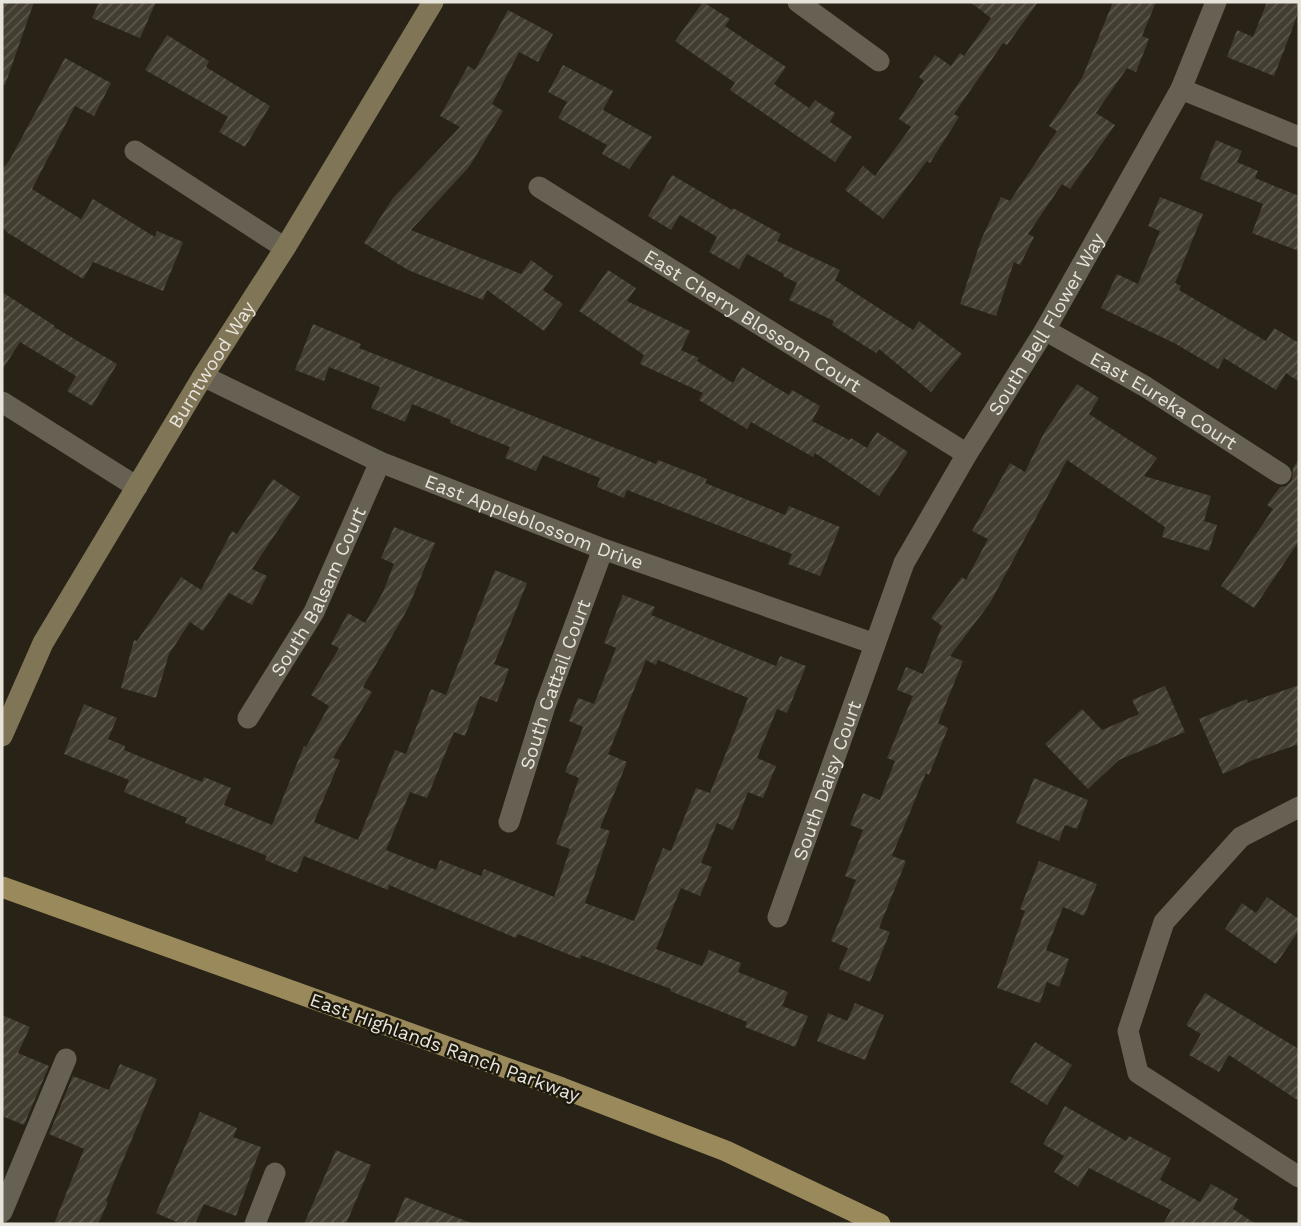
<svg xmlns="http://www.w3.org/2000/svg" width="1301" height="1226" font-family="'Work Sans',sans-serif">
<style>
.building{fill:url(#building-hatch);fill-rule:evenodd}
.lines{fill:none;stroke-linecap:round;stroke-linejoin:round}
.street{stroke:#666153;stroke-width:21}
.secondary{stroke:#807556;stroke-width:21}
.primary{stroke:#9a895a;stroke-width:21}
.labels{text-anchor:middle;stroke-width:5;stroke-linejoin:round;paint-order:stroke}
.street-label{font-size:19px;fill:#e7e4dc;stroke:#1e190d}
</style>
<defs>
<pattern id="building-hatch" width="6" height="6" patternUnits="userSpaceOnUse" patternTransform="scale(1.75)"><rect width="6" height="6" fill="#423d30"/><path d="M-1 1l2-2M0 6l6-6M5 7l2-2" fill="none" stroke="#5d594d"/></pattern>
</defs>
<rect width="100%" height="100%" fill="#282316"/>
<g class="building">
<path d="M2 2H34L5 85H2Z"/>
<path d="M99 2H156L140 38 92 18Z"/>
<path d="M703 2 730 19 725 26 786 67 774 84 809 108 815 100 835 113 830 122 852 137 835 162 730 90 735 83 675 41Z"/>
<path d="M970 2H1038L1007 45 1003 43 954 114 959 117 930 163 927 161 883 219 845 190 863 166 875 176 911 127 899 119 924 81 919 77 935 55 951 66 960 53 964 56 991 18Z"/>
<path d="M1113 2H1156L1142 36 1149 39 1136 72 1127 68 1096 113 1115 125 1070 189 1062 184 1028 234 1034 237 1020 265 1014 262 996 316 960 304 981 240 1001 197 1010 201 1057 131 1049 126 1082 78Z"/>
<path d="M1267 2H1299V10L1293 27 1274 76 1227 57 1237 30 1253 37Z"/>
<path d="M508 10 553 34 538 62 519 52 492 104 503 111 469 167 411 230 521 274 531 260 553 276 543 290 563 304 544 331 487 290 483 300 408 270 364 243 393 198 460 127 440 116 468 66 475 70Z"/>
<path d="M167 35 209 61 206 67 270 106 245 147 219 132 228 117 145 70Z"/>
<path d="M65 58 111 83 94 116 75 106 32 189 81 219 93 199 155 237 157 231 183 242 163 291 93 262 83 279 8 233 2 227V169L9 161Z"/>
<path d="M563 65 613 91 603 110 652 137 629 169 602 154 607 145 558 118 567 102 548 92Z"/>
<path d="M1216 140 1242 151 1237 162 1258 171 1255 178 1299 196V251L1252 233 1263 204 1200 179Z"/>
<path d="M672 175 732 210 733 208 781 234 777 241 840 270 835 280 913 330 919 321 962 354 931 392 879 349 876 353 832 325 834 321 789 300 797 283 783 276 784 274 747 254 739 269 709 252 717 237 680 215 671 230 648 216Z"/>
<path d="M1160 197 1203 214 1175 283 1181 286 1179 290 1266 341 1274 328 1299 343V382L1286 373 1276 390 1224 358 1218 369 1176 344 1101 308 1117 274 1138 284 1160 231 1148 226Z"/>
<path d="M608 270 636 288 627 301 690 331 681 350 699 358 697 361 733 383 742 367 789 395 792 390 820 406 812 421 849 440 851 438 867 448 877 432 908 452 879 496 815 453 813 457 751 422 747 429 699 400 703 393 640 364 644 355 579 311Z"/>
<path d="M2 292 55 326 54 327 117 364 92 406 67 391 76 376 20 342 2 370Z"/>
<path d="M313 324 361 344 359 348 656 464 658 460 707 479 705 483 785 515 789 506 840 527 820 576 788 564 792 554 627 490 624 498 597 487 600 478 543 455 536 471 505 458 510 447 450 423 451 420 412 404 405 422 371 408 380 387 329 367 324 381 295 370Z"/>
<path d="M1077 384 1099 398 1089 414 1157 458 1144 476 1211 496 1204 521 1217 525 1209 551 1162 537 1165 527 1067 460 990 603 950 656 963 661 938 723 948 728 929 775 926 773 892 856 906 861 879 928 890 932 870 982 839 969 848 948 831 941 856 880 845 876 863 830 850 825 863 793 880 800 895 761 887 758 913 696 897 690 906 667 923 674 942 626 931 618 962 577 966 580 988 539 972 531 1010 463 1025 472 1044 433Z"/>
<path d="M1299 459V541L1254 608 1221 586 1273 509 1267 505 1280 487 1286 486 1292 480 1293 468Z"/>
<path d="M273 479 300 497 252 569 267 576 252 605 229 593 203 631 190 622 169 654 156 698 121 688 134 640 137 641 181 577 201 590 232 531 237 534Z"/>
<path d="M394 527 435 543 408 608 363 687 372 692 333 758 340 760 314 822 358 840 395 750 406 754 431 689 446 695 495 570 527 583 494 664 509 669 497 702 480 696 465 736 454 732 427 798 410 792 386 850 436 870 440 860 481 876 484 869 554 897 570 849 556 844 579 778 565 772 583 727 569 721 578 698 594 704 616 648 604 643 623 595 655 607 651 615 776 666 780 656 806 666 787 713 777 709 757 758 776 766 763 798 748 792 733 830 717 823 701 863 712 867 700 896 681 888 656 949 702 966 709 950 741 963 738 972 788 992 782 1006 808 1016 795 1047 745 1027 747 1022 670 991 671 989 581 955 580 959 518 934 516 938 389 885 388 890 304 856 297 873 265 860 267 856 185 823 187 818 124 792 129 780 64 754 84 704 117 718 108 739 125 746 124 750 202 782 204 777 231 788 224 805 272 825 304 746 306 747 329 706 311 695 339 648 331 644 348 613 365 623 383 592 394 564 381 558ZM646 660 656 665 658 660 748 698 710 793 696 788 671 851 663 848 634 921 585 903 610 831 600 828 627 762 608 754Z"/>
<path d="M1299 685V744L1253 760 1223 774 1199 719 1247 699 1248 703Z"/>
<path d="M1165 686 1185 732 1119 760 1088 789 1045 744 1082 709 1102 730 1139 714 1132 700Z"/>
<path d="M1034 778 1088 800 1077 829 1065 825 1059 841 1016 823Z"/>
<path d="M1039 861 1097 884 1084 916 1063 907 1046 950 1069 959 1059 987 1047 982 1040 1003 997 988 1025 911 1020 909Z"/>
<path d="M1267 897 1299 919V930L1276 964 1225 929 1242 903 1256 913Z"/>
<path d="M1205 993 1299 1049V1101L1229 1055 1219 1072 1189 1055 1201 1034 1186 1025Z"/>
<path d="M855 1003 884 1015 865 1060 817 1041 828 1013 847 1021Z"/>
<path d="M2 1015 30 1027 18 1053 49 1066 24 1125 2 1116Z"/>
<path d="M1035 1042 1072 1065 1047 1105 1010 1082Z"/>
<path d="M120 1064 157 1079 106 1201 108 1202 98 1224H54L84 1149 49 1134 73 1076 109 1090Z"/>
<path d="M1065 1106 1126 1141 1129 1136 1171 1158 1160 1180 1200 1202 1211 1184 1238 1199 1233 1209 1256 1224H1163L1171 1210 1089 1168 1078 1187 1054 1172 1064 1156 1043 1144Z"/>
<path d="M200 1112 237 1128 233 1137 261 1147 236 1216 204 1204 195 1224H181L156 1213Z"/>
<path d="M336 1150 371 1165 346 1224H304Z"/>
<path d="M405 1197 471 1223V1224H394Z"/>
</g>
<g class="lines">
<g class="street">
<path d="M798 2 879 61"/>
<path d="M1181 89 1299 137"/>
<path d="M135 151 285 248"/>
<path id="s1" d="M539 187 967 454"/>
<path id="s2" d="M1045 330 1146 387 1281 474"/>
<path id="s3" d="M203 376 380 462 603 549 875 644"/>
<path d="M2 402 137 487"/>
<path id="s4" d="M248 718 314 612 380 462"/>
<path d="M1299 807 1241 837 1164 922 1128 1031 1138 1073 1299 1177"/>
<path id="s5" d="M509 822 545 706 603 549"/>
<path id="s6" d="M778 917 904 563 967 454 1045 330 1181 89 1216 2"/>
<path d="M2 1212 66 1059"/>
<path d="M255 1224 275 1173"/>
</g>
<path class="secondary" id="s7" d="M2 736 43 643 203 376 285 248 433 2"/>
<path class="primary" d="M2 887 562 1088 726 1151 880 1224"/>
</g>
<g class="labels">
<g class="street-label">
<text dy="7" stroke="none"><textPath href="#s1" startOffset="252">East Cherry Blossom Court</textPath></text>
<text dy="7" stroke="none"><textPath href="#s6" startOffset="654">South Bell Flower Way</textPath></text>
<text dy="7" stroke="none"><textPath href="#s7" startOffset="427">Burntwood Way</textPath></text>
<text dy="7" stroke="none"><textPath href="#s2" startOffset="138">East Eureka Court</textPath></text>
<text dy="7" stroke="none"><textPath href="#s3" startOffset="362">East Appleblossom Drive</textPath></text>
<text dy="7" stroke="none"><textPath href="#s4" startOffset="145">South Balsam Court</textPath></text>
<text dy="7" stroke="none"><textPath href="#s5" startOffset="145">South Cattail Court</textPath></text>
<text dy="7" stroke="none"><textPath href="#s6" startOffset="145">South Daisy Court</textPath></text>
<text transform="translate(445 1047) rotate(20)" y="7">East Highlands Ranch Parkway</text>
</g>
</g>
<rect width="1301" height="1226" fill="none" stroke="#e7e4dc" stroke-width="7"/>
</svg>
